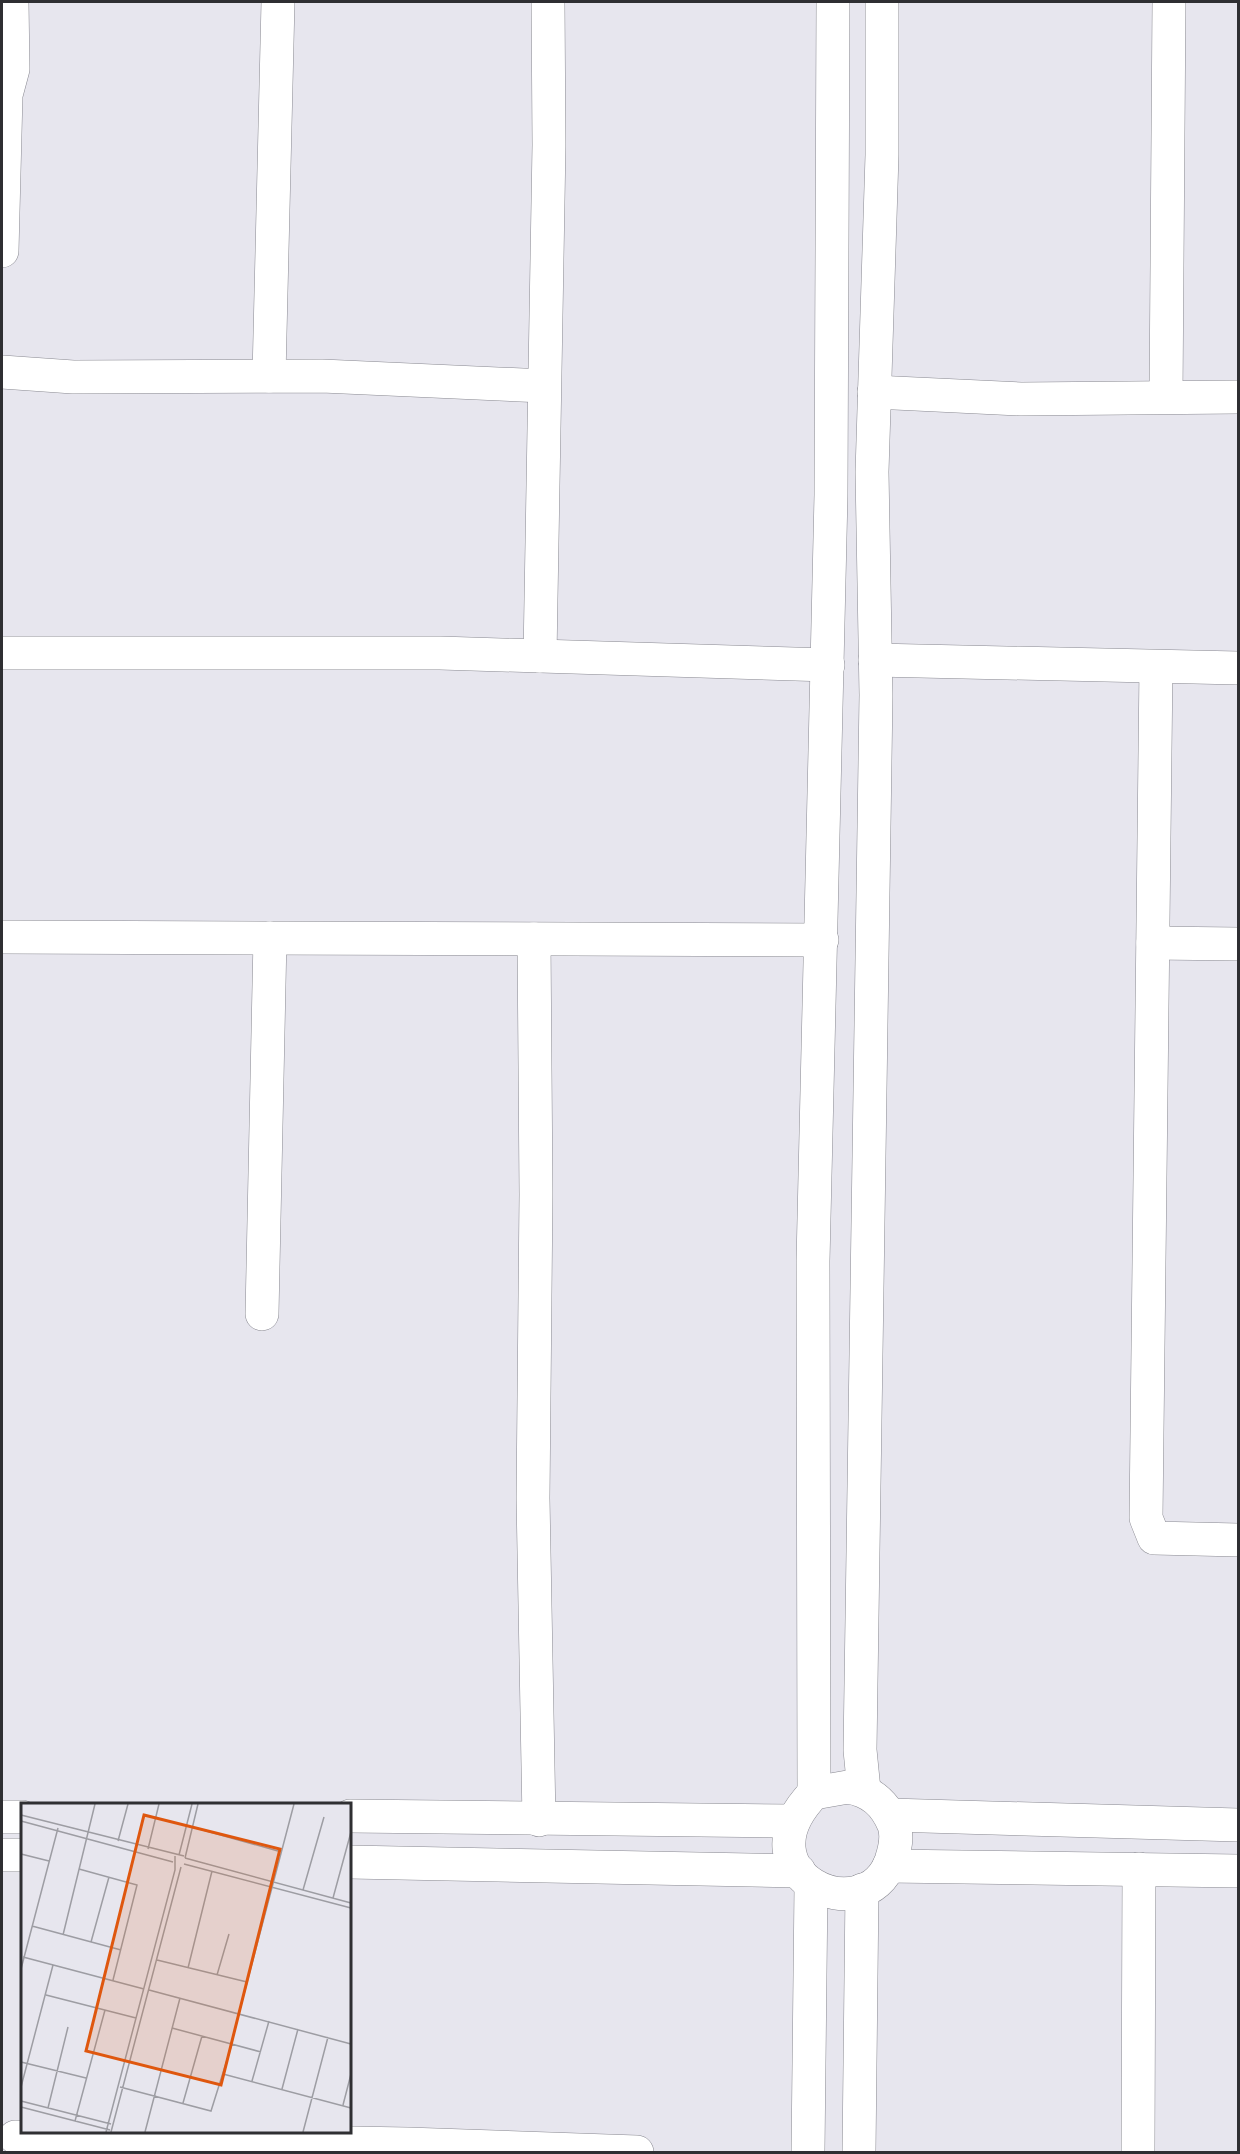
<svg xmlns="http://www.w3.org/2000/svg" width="1240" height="2154" font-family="Quicksand,sans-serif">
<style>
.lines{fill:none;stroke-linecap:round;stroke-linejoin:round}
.street-casing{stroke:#898991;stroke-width:34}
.street{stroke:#fff;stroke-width:33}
.inset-road{fill:none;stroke:#9d9da3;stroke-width:1.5}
.view{fill:#df570e;fill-opacity:0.15;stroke:#df570e;stroke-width:3}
.inset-edge{fill:none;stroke:#2f2f32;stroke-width:3}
</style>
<rect width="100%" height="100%" fill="#e7e6ee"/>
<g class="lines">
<g class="street-casing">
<g id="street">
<path d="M2 251 6 95 13 69 12 2"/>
<path d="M2 372 73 377 322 376 544 386"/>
<path d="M269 376 278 2"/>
<path d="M874 392 1021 399 1238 397"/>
<path d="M1166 397 1169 2"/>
<path d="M2 653H440L828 665"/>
<path d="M540 656 549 145 548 2"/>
<path d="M875 660 1238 668"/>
<path d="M1156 667 1146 1518 1154 1538 1238 1540"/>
<path d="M2 937 822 940"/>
<path d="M534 939 536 1194 533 1498 539 1820"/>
<path d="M1153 943 1238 944"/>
<path d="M262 1314 270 938"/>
<path d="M848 1787C871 1791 885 1803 894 1825 898 1837 895 1849 891 1861 865 1933 735 1875 814 1793Z"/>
<path d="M864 1790 860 1750 876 695 872 472 882 155V2"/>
<path d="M814 1793 813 1261 831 495 833 2"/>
<path d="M890 1815 1238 1825"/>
<path d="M350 1816 792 1821"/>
<path d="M2 1817H22"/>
<path d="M2 1855H22"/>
<path d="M350 1862 799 1871"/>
<path d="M889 1866 1238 1871"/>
<path d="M15 2137 408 2144 637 2152"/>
<path d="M808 2152 811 1887"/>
<path d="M859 2152 862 1890"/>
<path d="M1138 2152 1139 1869"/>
</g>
</g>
<use href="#street" class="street"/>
</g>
<g transform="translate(21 1803)">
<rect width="330" height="330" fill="#e7e6ee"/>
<path class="inset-road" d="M0 12 163 53M0 18 152 59M171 24 257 48M97 38 107 1M127 46 138 1M0 51 28 58M158 52 171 1M164 55 330 100M164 55 177 1M163 61 330 105M58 66 116 82 92 177M282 87 303 14M312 95 330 29M11 123 100 147M42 132 74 1M70 139 88 74M2 154 123 186M136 157 226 179M167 165 191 68M0 166 37 25M196 172 208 131M128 187 330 241M25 192 115 215M218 210 273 1M151 225 240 249M0 259 65 275M202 271 330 305M231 278 248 218M0 284 32 162M99 284 190 308 211 241M261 286 277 226M0 298 90 321M162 300 181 233M322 302 330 271M0 304 89 327M27 305 47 224M54 318 84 207M85 329 154 67V53M90 329 160 64M124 329 159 195M282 329 307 234"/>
<path class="view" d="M123 12 259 46 200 282 65 248Z"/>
<rect width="330" height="330" class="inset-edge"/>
</g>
<rect width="1240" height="2154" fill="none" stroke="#2f2f32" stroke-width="6"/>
</svg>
